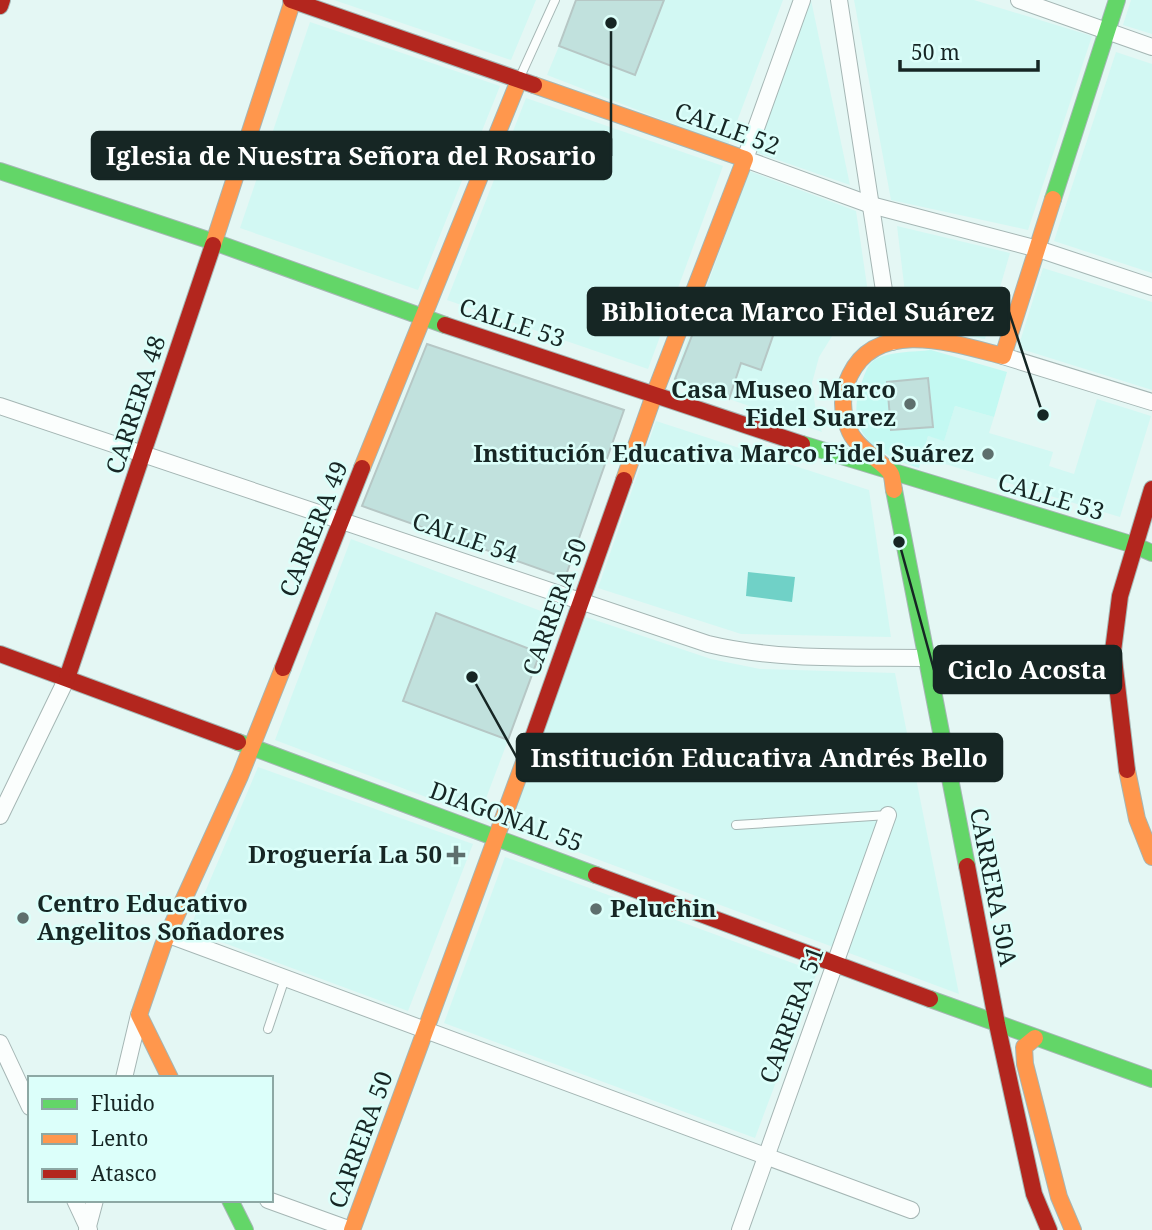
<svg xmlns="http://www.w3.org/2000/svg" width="1152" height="1230" font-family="'Noto Serif',serif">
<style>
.built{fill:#d2f8f3}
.green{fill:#c3f9f2}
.water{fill:#70d1c7}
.building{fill:#c1e1dd;stroke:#b6c7c5;stroke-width:2}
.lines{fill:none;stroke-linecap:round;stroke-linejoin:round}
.lane-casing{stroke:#a5b6b4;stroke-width:10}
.street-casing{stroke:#a5b6b4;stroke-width:18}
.fast-casing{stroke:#a5b6b4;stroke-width:18}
.slow-casing{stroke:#a5b6b4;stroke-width:18}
.jam-casing{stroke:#a5b6b4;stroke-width:18}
.lane{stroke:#fbfefd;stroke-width:8}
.street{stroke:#fbfefd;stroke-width:16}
.fast{stroke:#63d668;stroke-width:16}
.slow{stroke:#ff974d;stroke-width:16}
.jam{stroke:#b3261e;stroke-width:16}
.poi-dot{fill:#5e6f6d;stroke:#dcfffa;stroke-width:2.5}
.labels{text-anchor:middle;stroke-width:5;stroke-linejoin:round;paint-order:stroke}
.street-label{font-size:24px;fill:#162624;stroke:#dcfffa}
.poi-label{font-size:24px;font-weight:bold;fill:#162624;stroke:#dcfffa;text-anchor:end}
.leader{fill:none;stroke:#162624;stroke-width:2.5}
.callout-dot{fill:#162624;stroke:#dcfffa;stroke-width:2.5}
.callout{fill:#162624;stroke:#162624;stroke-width:2.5}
.callout-label{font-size:26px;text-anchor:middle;font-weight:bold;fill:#fff}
</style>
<rect width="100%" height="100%" fill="#e4f7f4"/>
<g class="built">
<path d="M334 0H536L511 60Z"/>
<path d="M664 0H783L728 145 547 75 559 46 635 75Z"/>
<path d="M809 0H811L850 185 755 152Z"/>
<path d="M854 0H974L1092 36 1028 230 891 200Z"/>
<path d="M1131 0H1152V34L1123 25Z"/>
<path d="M310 22 500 86 418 290 240 228Z"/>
<path d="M1116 52 1152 64V273L1054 241Z"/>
<path d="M526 98 723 166 648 369 447 300Z"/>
<path d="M749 171 856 211 870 306 834 333 819 357 812 383 817 420 822 432 673 379Z"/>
<path d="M897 226 1010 253 985 339 909 326Z"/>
<path d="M1043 268 1152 302V390L1018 348Z"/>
<path d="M1097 399 1151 416 1120 517 922 457 928 436 944 440 955 406 994 417 989 433 1053 452 1049 466 1074 474Z"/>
<path d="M656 421 869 490 891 637 741 634 598 588Z"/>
<path d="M351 539 554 616 540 653 436 614 403 700 508 740 479 817 275 740Z"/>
<path d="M586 617 711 659 760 669 895 673 959 994 508 826Z"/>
<path d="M258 767 473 844 408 1011 189 930Z"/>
<path d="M505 857 817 972 755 1138 444 1023Z"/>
</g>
<path class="green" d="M931 350 1007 372 994 417 955 406 944 441 928 436 919 468C879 455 845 436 860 387 863 380 866 367 872 362 884 351 915 352 931 350Z"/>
<path class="water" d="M748 572 795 577 792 602 746 596Z"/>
<g class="building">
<path d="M576 0H664L635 75 559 46Z"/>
<path d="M704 305 775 330 761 370 741 363 729 399 675 379Z"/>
<path d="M427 344 624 410 565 578 362 506Z"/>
<path d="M928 378 933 427 891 430 887 382Z"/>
<path d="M436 613 540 653 508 740 403 701Z"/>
</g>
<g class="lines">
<g class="lane-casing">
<g id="lane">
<path d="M520 77 555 0"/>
<path d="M736 825 888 815"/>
<path d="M268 1029 285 978"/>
</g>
</g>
<g class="street-casing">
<g id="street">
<path d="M802 0 745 159 871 205 1038 249 1152 287"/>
<path d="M839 0 892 342"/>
<path d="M1019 0 1152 47"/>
<path d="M1003 356 1152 402"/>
<path d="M0 406 708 644C779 661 854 657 926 658"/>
<path d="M0 816 67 678"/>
<path d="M169 935 911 1210"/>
<path d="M0 1043 30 1107"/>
<path d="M124 1078 139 1015"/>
<path d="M75 1200 89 1230"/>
<path d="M268 1200 351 1230"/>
<path d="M87 1230 95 1200"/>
<path d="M740 1230 888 815"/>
</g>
</g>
<g class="fast-casing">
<g id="fast">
<path d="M0 171 214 242 445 325"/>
<path d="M1053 199 1117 0"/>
<path d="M802 444 1134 545 1152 553"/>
<path d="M894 490 967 866"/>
<path d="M238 742 596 875"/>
<path d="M930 999 1152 1079"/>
<path d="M230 1200 245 1230"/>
</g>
</g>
<g class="slow-casing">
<g id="slow">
<path d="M534 85 745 159 654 395 624 480"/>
<path d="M213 245 293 0"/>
<path d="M362 468 519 80"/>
<path d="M894 490C893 486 893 478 891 474 885 462 859 451 850 432 841 413 841 393 850 375 878 317 956 344 1003 356L1053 199"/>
<path d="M1127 770 1137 819 1152 857"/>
<path d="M1035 1038 1024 1047 1025 1064 1059 1197 1073 1230"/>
<path d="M170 1078 139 1015 163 945 240 776 283 668"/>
<path d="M352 1230 532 740"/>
</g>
</g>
<g class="jam-casing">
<g id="jam">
<path d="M291 0 534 85"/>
<path d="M0 6 2 0"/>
<path d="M445 325 802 444"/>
<path d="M0 654 238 742"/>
<path d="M283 668 362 468"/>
<path d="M67 678 213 245"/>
<path d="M532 740 624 480"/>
<path d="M1127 770 1113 651 1120 596 1152 489"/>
<path d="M967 866 997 1024 1034 1194 1049 1230"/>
<path d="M596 875 930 999"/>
</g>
</g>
<use href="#lane" class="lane"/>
<use href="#street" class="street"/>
<use href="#fast" class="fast"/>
<use href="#slow" class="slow"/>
<use href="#jam" class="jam"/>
</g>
<g class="poi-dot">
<circle cx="910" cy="404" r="7"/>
<circle cx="988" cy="454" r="7"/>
<path d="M452.5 844.5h7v7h7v7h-7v7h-7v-7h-7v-7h7z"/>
<circle cx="596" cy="909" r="7"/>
<circle cx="23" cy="918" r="7"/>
</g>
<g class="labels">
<g class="street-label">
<text transform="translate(727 129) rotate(20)" y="8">CALLE 52</text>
<text transform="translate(512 323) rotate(18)" y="8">CALLE 53</text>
<text transform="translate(136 405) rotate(-72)" y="8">CARRERA 48</text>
<text transform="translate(1051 497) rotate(17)" y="8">CALLE 53</text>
<text transform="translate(314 529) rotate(-68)" y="8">CARRERA 49</text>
<text transform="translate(465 538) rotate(19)" y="8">CALLE 54</text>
<text transform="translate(555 607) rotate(-70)" y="8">CARRERA 50</text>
<text transform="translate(506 817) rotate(20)" y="8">DIAGONAL 55</text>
<text transform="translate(993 887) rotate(79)" y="8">CARRERA 50A</text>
<text transform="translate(792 1015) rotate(-70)" y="8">CARRERA 51</text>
<text transform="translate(361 1140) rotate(-70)" y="8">CARRERA 50</text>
</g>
<g class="poi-label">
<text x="896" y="398">Casa Museo Marco<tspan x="896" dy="28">Fidel Suarez</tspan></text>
<text x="974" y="462">Institución Educativa Marco Fidel Suárez</text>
<text x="442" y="863">Droguería La 50</text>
<text x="37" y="912" text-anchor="start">Centro Educativo<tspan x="37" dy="28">Angelitos Soñadores</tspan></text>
<text x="610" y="917" text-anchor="start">Peluchin</text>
</g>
</g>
<path class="leader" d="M611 23L611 156M1043 415L1009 312M899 542L934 670M472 677L517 758"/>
<g class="callout-dot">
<circle cx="611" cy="23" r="7"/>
<circle cx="1043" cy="415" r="7"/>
<circle cx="899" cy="542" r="7"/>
<circle cx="472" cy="677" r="7"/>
</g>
<g class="callout">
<rect x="92" y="132" width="519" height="47" rx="7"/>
<rect x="588" y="288" width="421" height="47" rx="7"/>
<rect x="934" y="646" width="187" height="47" rx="7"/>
<rect x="517" y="734" width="485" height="47" rx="7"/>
</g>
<g class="callout-label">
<text x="351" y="165">Iglesia de Nuestra Señora del Rosario</text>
<text x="798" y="321">Biblioteca Marco Fidel Suárez</text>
<text x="1027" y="679">Ciclo Acosta</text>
<text x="759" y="767">Institución Educativa Andrés Bello</text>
</g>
<rect x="28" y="1076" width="245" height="126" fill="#dcfffa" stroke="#8da8a4" stroke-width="2"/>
<rect x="42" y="1099" width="35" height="10" fill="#63d668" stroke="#8da8a4" stroke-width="2"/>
<text x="91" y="1111" font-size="21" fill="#162624">Fluido</text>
<rect x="42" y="1134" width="35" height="10" fill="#ff974d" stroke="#8da8a4" stroke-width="2"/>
<text x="91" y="1146" font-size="21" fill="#162624">Lento</text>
<rect x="42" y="1169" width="35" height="10" fill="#b3261e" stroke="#8da8a4" stroke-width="2"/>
<text x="91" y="1181" font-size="21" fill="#162624">Atasco</text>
<path d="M900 60v10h138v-10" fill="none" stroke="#162624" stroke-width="3.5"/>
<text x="911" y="60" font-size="21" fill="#162624" stroke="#dcfffa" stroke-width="5" paint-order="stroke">50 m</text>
</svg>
